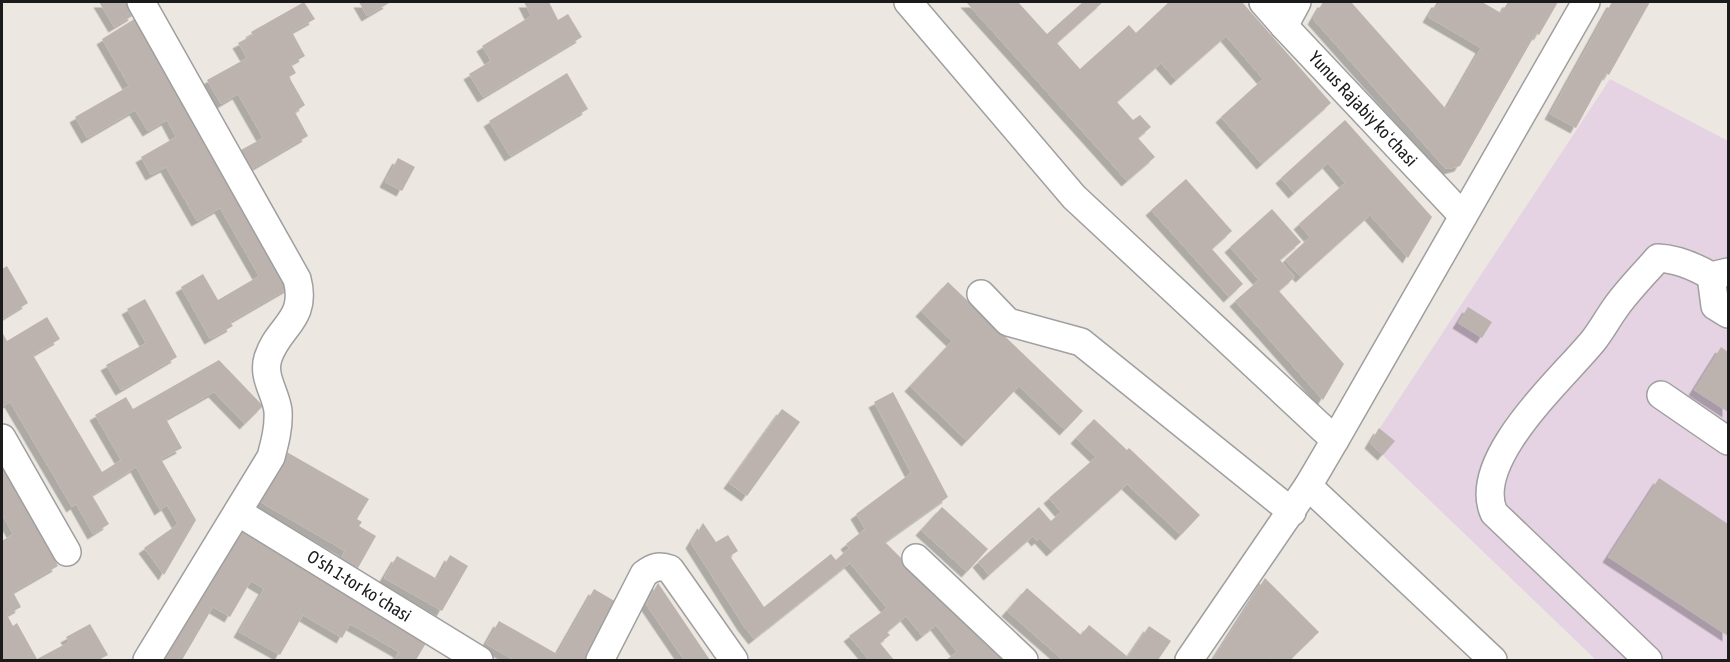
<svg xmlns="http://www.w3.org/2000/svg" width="1730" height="662" font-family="'Asap Condensed',sans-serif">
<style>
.industrial{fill:#e5d3e4}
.building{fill:#bdb3ae;filter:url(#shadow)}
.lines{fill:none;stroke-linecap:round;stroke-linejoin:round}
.minor-casing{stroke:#9f9f9f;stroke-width:30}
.minor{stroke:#fff;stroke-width:27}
.labels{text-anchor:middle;stroke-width:4.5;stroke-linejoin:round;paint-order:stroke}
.street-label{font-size:18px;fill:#1b1b1b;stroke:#fff}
</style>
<defs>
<filter id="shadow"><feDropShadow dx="-5.5" dy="5.5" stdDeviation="0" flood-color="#0004"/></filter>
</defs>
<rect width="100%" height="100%" fill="#ece7e1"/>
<path class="industrial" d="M1610 79 1728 141V660H1596L1370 443Z"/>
<g class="building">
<path d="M99 2H126L134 15 114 27Z"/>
<path d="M304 2 315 19 292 32 305 56 291 64 296 73 289 77 305 105 295 112 308 136 250 170 239 151 263 138 238 94 221 104 207 80 247 58 238 43 253 35 251 32Z"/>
<path d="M359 2H388L389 3 367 16Z"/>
<path d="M524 2H549L558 20 568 14 582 37 483 97 469 74 491 61 482 46 531 16Z"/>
<path d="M966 2H1018L1047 34 1083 2H1103L1057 43 1080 69 1129 25 1136 33 1169 2H1242L1331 103 1262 164 1221 117 1263 79 1226 36 1176 80 1161 63 1117 102 1133 120 1140 115 1151 127 1138 138 1155 157 1127 181Z"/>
<path d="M1323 2H1351L1446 109 1481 48 1428 17 1437 2H1482L1501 13 1508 2H1558L1539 35 1536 33 1460 166 1449 169 1445 168 1313 19Z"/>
<path d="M1612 2H1650L1609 75 1606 73 1576 128 1550 114Z"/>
<path d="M136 18 292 286 230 322 233 326 210 339 181 287 203 274 218 300 259 276 220 208 197 221 166 167 151 175 141 157 176 137 167 120 148 131 135 110 87 138 75 117 129 86 102 39Z"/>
<path d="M567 73 588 109 510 156 489 121Z"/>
<path d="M1345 120 1432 217 1408 258 1370 215 1301 277 1285 260 1310 237 1299 224 1345 183 1328 163 1294 193 1281 178Z"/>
<path d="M398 158 415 167 402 191 385 182Z"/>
<path d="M1186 179 1232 231 1212 249 1243 284 1229 297 1151 210Z"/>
<path d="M1272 209 1301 242 1280 260 1295 277 1279 291 1344 364 1323 400 1235 301 1259 280 1230 247Z"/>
<path d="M7 266 28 303 2 319V269Z"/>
<path d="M948 282 1083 411 1065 430 1019 386 967 441 910 386 952 341 921 311Z"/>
<path d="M145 299 177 357 121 390 106 365 146 343 127 309Z"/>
<path d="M1468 307 1492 322 1482 338 1458 323Z"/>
<path d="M47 317 60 339 33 355 102 472 121 460 95 415 126 397 133 409 219 360 263 406 245 424 214 392 166 419 182 448 161 459 196 520 164 575 144 548 178 524 167 505 160 510 136 467 92 495 109 524 93 534 76 504 72 507 10 402 2 407V332L7 341Z"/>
<path d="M1721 347 1728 352V412L1694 390Z"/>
<path d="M893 392 948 497 885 542 992 649 994 647 1008 660H946L957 652 936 625 922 636 906 616 887 632 890 635 880 643 894 660H869L849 636 887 608 850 563 754 639 743 625 691 543 703 523 716 542 728 535 738 551 730 556 764 607 831 554 836 560 849 548 846 544 865 529 856 514 911 473 874 402Z"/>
<path d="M782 409 800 422 747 496 729 483Z"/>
<path d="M1094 419 1127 450 1129 448 1200 515 1181 535 1127 484 1052 551 1040 538 1037 541 1033 536 989 575 978 562 1039 507 1051 521 1061 512 1049 498 1096 457 1076 438Z"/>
<path d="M1379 428 1395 441 1383 455 1370 443Z"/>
<path d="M285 451 369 499 357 519 362 522 359 526 376 536 358 568 341 558 345 551 257 500Z"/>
<path d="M2 465 58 566 13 592 21 607 7 615 13 626 17 623 37 659 69 642 66 637 90 624 108 655 98 660H2V541L13 534 2 514Z"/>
<path d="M1659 478 1728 524V636L1608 557Z"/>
<path d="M942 507 988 549 967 572 921 530Z"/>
<path d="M241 530 429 638 416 660H394L399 652 350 624 342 638 303 615 280 655 239 632 264 589 251 581 230 617 213 607 182 660H162Z"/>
<path d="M450 555 468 566 442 611 384 578 397 556 437 579Z"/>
<path d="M1265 578 1319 632 1290 660H1273L1270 657 1268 660H1213Z"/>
<path d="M658 583 710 660H684L646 604Z"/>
<path d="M1027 588 1081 635 1089 625 1128 657 1149 626 1171 641 1158 660H1063L1007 611Z"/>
<path d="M594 589 618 603 585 660H514L486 644 499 621 557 654Z"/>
</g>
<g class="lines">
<g class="minor-casing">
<g id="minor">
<path d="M141 2 297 279C308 320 278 326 268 358 262 377 276 393 278 411 279 427 275 442 271 457L147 660"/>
<path d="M908 2 1074 197 1335 440 1586 2"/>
<path d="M1263 2 1284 26 1463 216"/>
<path d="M1284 26 1297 2"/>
<path d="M1711 276 1715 306 1728 314"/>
<path d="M981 294 1008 322 1081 342 1292 512"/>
<path d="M1661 395 1728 441"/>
<path d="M2 438 67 552"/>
<path d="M1308 486 1335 440"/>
<path d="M238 512 479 660"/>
<path d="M916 558 1024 660"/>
<path d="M600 660 644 574C653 567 659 565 670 569L734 660"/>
<path d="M1189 660 1308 486 1493 660"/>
<path d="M1648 660 1494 513C1470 460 1562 379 1593 341 1601 331 1608 318 1616 307 1628 290 1644 274 1658 258 1678 259 1694 266 1711 276L1728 272"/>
</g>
</g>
<use href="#minor" class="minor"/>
</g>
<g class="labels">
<g class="street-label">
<text transform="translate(1363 109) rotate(47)" y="6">Yunus Rajabiy koʻchasi</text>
<text transform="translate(359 586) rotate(32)" y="6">O‘sh 1-tor koʻchasi</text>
</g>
</g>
<rect width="1730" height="662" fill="none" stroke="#1b1b1b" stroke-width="6"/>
</svg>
